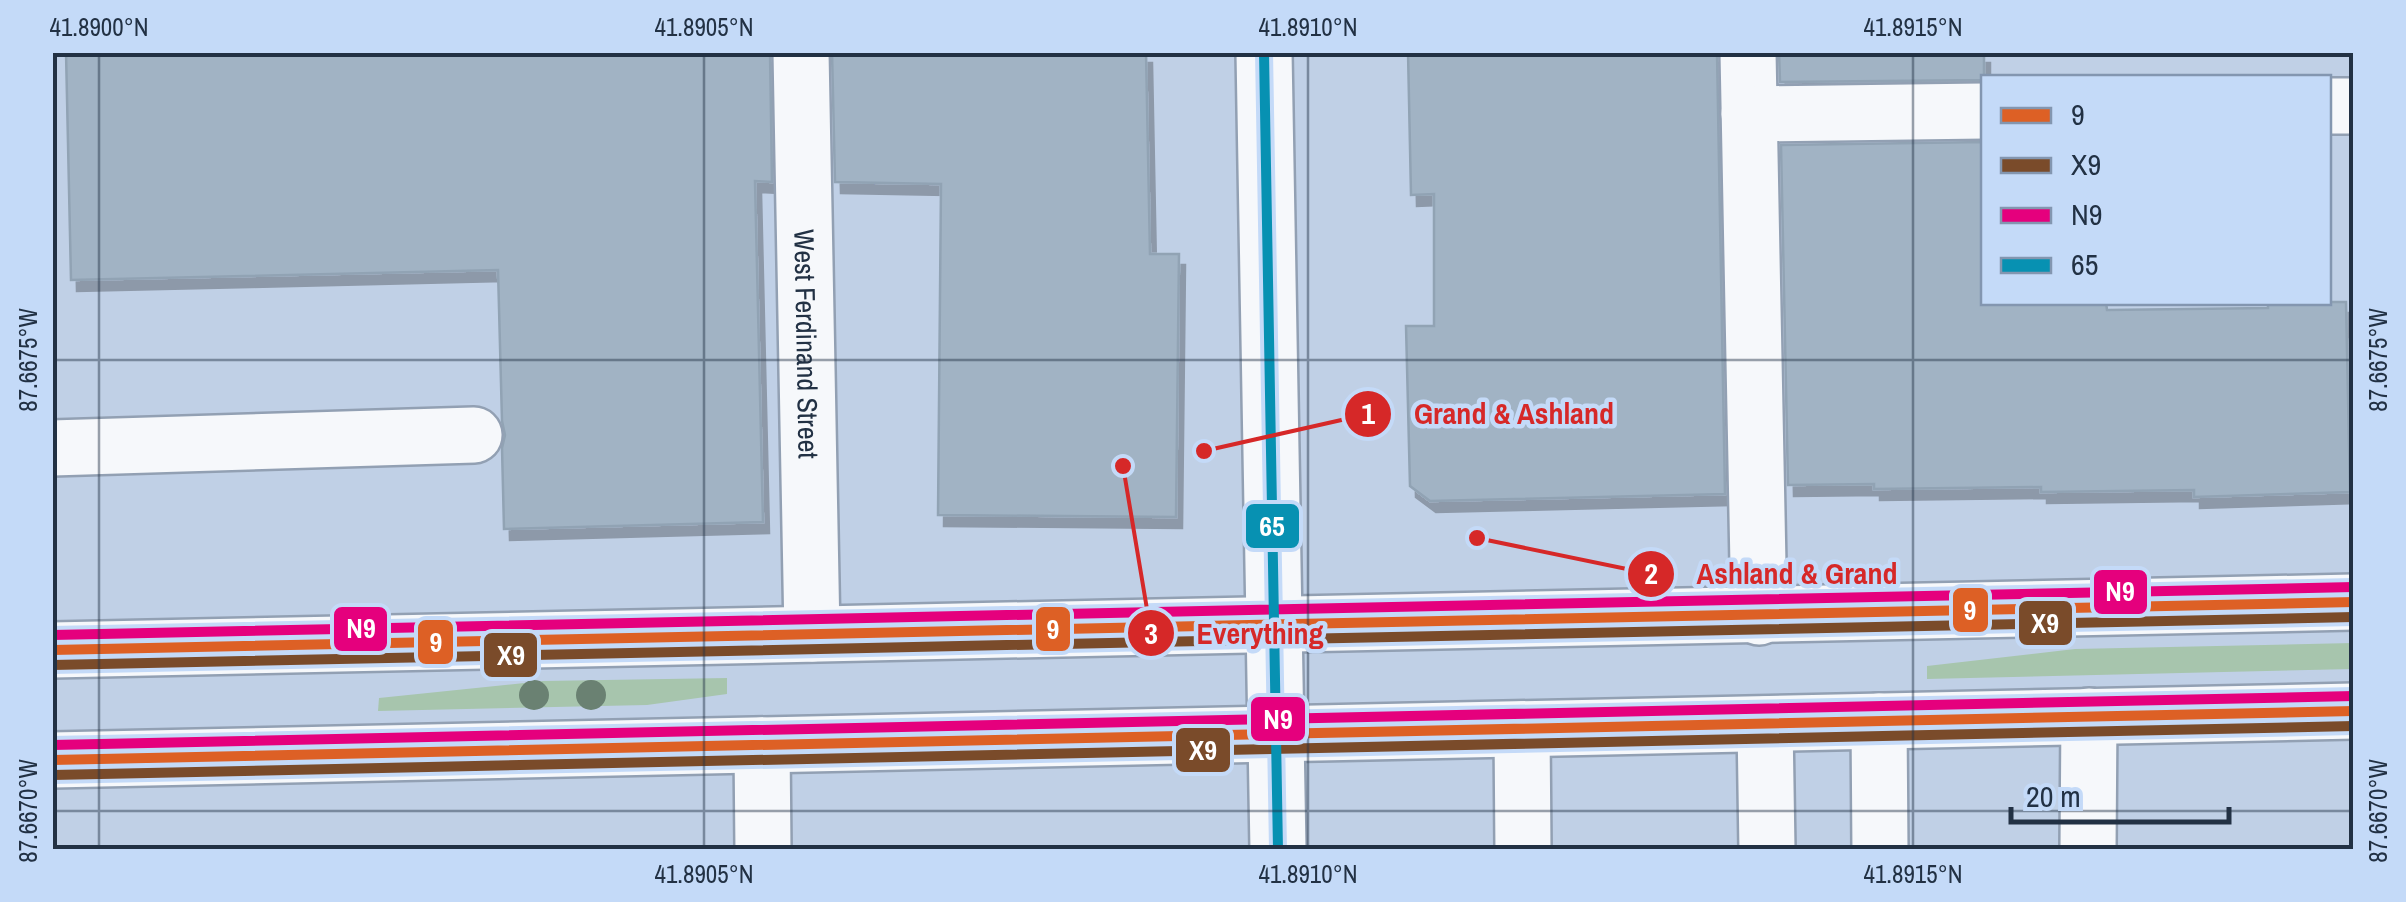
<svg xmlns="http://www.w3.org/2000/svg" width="2406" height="902" font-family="'Archivo Narrow',sans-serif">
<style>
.grass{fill:#a7c5ad}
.building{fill:#a1b3c4;stroke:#91a3b4;stroke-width:2.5;filter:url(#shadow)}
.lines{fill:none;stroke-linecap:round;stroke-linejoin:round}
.minor-casing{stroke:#92a0b3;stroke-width:60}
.major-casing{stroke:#92a0b3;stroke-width:60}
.minor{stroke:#f6f8fb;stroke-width:55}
.major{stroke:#f6f8fb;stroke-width:55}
.bus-1-casing{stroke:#c4daf8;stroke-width:18}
.bus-2-casing{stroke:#c4daf8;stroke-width:18}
.bus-3-casing{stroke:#c4daf8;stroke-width:18}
.bus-4-casing{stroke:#c4daf8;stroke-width:18}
.bus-1{stroke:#dd6025;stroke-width:10}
.bus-2{stroke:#7a4b2a;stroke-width:10}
.bus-3{stroke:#e5007d;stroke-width:10}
.bus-4{stroke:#0791b2;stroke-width:10}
.tree{fill:#6a8172}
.ticks{fill:none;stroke:#223144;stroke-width:2.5;stroke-opacity:0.45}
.labels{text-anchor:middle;stroke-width:9;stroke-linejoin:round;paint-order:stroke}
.street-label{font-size:28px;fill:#223144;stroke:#c4daf8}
.leader{fill:none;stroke:#d62828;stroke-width:4}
.callout-dot{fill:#d62828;stroke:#c4daf8;stroke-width:4}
.mark-label{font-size:30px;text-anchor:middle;font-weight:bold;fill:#fff}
.callout-label{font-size:30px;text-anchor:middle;font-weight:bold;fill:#d62828;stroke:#c4daf8;stroke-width:9;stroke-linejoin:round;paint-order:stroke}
.line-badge{stroke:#c4daf8;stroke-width:4}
.badge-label{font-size:28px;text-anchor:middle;font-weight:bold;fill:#fff}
.neatline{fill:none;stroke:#223144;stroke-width:4}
.ticks-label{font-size:25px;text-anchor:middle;fill:#223144}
</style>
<defs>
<filter id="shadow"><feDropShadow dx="6" dy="11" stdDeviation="0" flood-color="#0004"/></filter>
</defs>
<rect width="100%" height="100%" fill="#c0d0e6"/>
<g class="grass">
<path d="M2353 643V669L1927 679V666L2075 649Z"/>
<path d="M727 678V694L647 705 378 711 379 698 543 681Z"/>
</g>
<g class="building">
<path d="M66 52H770L772 182 755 181 763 522 504 529 502 448 505 435 502 421 498 270 71 280Z"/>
<path d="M832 52H1146L1150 254H1179L1176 517 938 515 941 184 835 182Z"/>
<path d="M1408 52H1717L1725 494 1430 501 1410 486 1406 326H1434V194L1411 195Z"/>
<path d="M1779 52H1984V80L1780 82Z"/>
<path d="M1984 142V302H2106L2107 310 2268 308V302H2346L2350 492 2194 497V490L2041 492V487L1874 489V484L1788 485 1781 145Z"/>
</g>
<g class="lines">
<g class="minor-casing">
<g id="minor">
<path id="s1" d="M801 52 812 634"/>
<path d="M1748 52 1759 617"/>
<path d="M2328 106H2354"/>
<path d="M1749 114 1984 111"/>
<path d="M52 448 474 435"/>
<path d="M1879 721 1880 850"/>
<path d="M1765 724 1767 850"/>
<path d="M1522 729 1523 850"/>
<path d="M762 745 763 850"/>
<path d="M2088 850 2089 716"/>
</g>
</g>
<g class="major-casing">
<g id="major">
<path d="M1264 52 1278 850"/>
<path d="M52 650 2354 602"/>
<path d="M52 760 2354 711"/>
</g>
</g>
<use href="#minor" class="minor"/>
<use href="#major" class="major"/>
<g class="bus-1-casing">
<g id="bus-1">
<path d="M52 650 2354 602"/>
<path d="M52 760 2354 711"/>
</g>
</g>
<g class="bus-2-casing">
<g id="bus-2">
<path d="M52 665 2354 617"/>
<path d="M52 775 2354 726"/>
</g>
</g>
<g class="bus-3-casing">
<g id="bus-3">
<path d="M52 635 2354 587"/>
<path d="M52 745 2354 696"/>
</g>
</g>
<g class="bus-4-casing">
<path id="bus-4" d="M1264 52 1278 850"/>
</g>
<use href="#bus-1" class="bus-1"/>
<use href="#bus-2" class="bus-2"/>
<use href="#bus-3" class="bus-3"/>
<use href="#bus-4" class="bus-4"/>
</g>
<g class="tree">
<circle cx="534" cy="695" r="15"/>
<circle cx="591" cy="695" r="15"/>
</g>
<path class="ticks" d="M99 52V850M704 52V850M1308 52V850M1913 52V850M52 360H2354M52 811H2354"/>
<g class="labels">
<g class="street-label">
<text dy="10" stroke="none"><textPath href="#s1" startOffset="292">West Ferdinand Street</textPath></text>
</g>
</g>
<path class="leader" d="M1204 451L1368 414M1477 538L1651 574M1123 466L1151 633"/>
<g class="callout-dot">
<circle cx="1204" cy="451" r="10"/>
<circle cx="1477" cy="538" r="10"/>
<circle cx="1123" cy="466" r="10"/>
<circle cx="1368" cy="414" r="25"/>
<circle cx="1651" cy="574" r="25"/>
<circle cx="1151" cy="633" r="25"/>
</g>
<g class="mark-label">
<text x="1368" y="424">1</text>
<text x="1651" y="584">2</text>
<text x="1151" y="644">3</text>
</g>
<g class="callout-label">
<text x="1514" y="424">Grand &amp; Ashland</text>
<text x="1797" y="584">Ashland &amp; Grand</text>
<text x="1260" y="644">Everything</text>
</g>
<g class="line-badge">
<rect x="1244" y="502" width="57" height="48" rx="10" fill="#0791b2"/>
<rect x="2092" y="568" width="57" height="48" rx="10" fill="#e5007d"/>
<rect x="1951" y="586" width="39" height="48" rx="10" fill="#dd6025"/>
<rect x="2017" y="599" width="57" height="48" rx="10" fill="#7a4b2a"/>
<rect x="332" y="605" width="57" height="48" rx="10" fill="#e5007d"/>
<rect x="1034" y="605" width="38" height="48" rx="10" fill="#dd6025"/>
<rect x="416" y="618" width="39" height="48" rx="10" fill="#dd6025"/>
<rect x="482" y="631" width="57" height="48" rx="10" fill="#7a4b2a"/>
<rect x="1249" y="695" width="58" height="48" rx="10" fill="#e5007d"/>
<rect x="1174" y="726" width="58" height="48" rx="10" fill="#7a4b2a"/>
</g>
<g class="badge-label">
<text x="1272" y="536">65</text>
<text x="2120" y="601">N9</text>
<text x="1970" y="620">9</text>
<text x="2045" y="633">X9</text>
<text x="361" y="638">N9</text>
<text x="1053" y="639">9</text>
<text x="436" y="652">9</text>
<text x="511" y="665">X9</text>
<text x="1278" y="729">N9</text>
<text x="1203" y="760">X9</text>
</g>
<rect width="2406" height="902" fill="none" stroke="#c4daf8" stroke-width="110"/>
<rect x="1981" y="75" width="350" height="230" fill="#c4daf8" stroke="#8396b0" stroke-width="2.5"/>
<rect x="2001" y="108" width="50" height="15" fill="#dd6025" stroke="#8396b0" stroke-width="2.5"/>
<text x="2071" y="125" font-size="30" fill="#223144">9</text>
<rect x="2001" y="158" width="50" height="15" fill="#7a4b2a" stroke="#8396b0" stroke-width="2.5"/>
<text x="2071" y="175" font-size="30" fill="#223144">X9</text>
<rect x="2001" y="208" width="50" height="15" fill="#e5007d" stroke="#8396b0" stroke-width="2.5"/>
<text x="2071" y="225" font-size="30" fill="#223144">N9</text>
<rect x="2001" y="258" width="50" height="15" fill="#0791b2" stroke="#8396b0" stroke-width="2.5"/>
<text x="2071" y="275" font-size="30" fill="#223144">65</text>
<path d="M2011 807v15h218v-15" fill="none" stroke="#223144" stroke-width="5"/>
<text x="2026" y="807" font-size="30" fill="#223144" stroke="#c4daf8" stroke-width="8" paint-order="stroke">20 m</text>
<rect x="55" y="55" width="2296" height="792" class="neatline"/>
<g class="ticks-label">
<text x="99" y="36">41.8900°N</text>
<text x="704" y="36">41.8905°N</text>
<text x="1308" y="36">41.8910°N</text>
<text x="1913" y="36">41.8915°N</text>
<text transform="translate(2378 360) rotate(-90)" y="9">87.6675°W</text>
<text transform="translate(28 360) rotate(-90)" y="9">87.6675°W</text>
<text transform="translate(2378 811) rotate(-90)" y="9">87.6670°W</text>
<text transform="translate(28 811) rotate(-90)" y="9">87.6670°W</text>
<text x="704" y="883">41.8905°N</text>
<text x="1308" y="883">41.8910°N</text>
<text x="1913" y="883">41.8915°N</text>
</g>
</svg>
